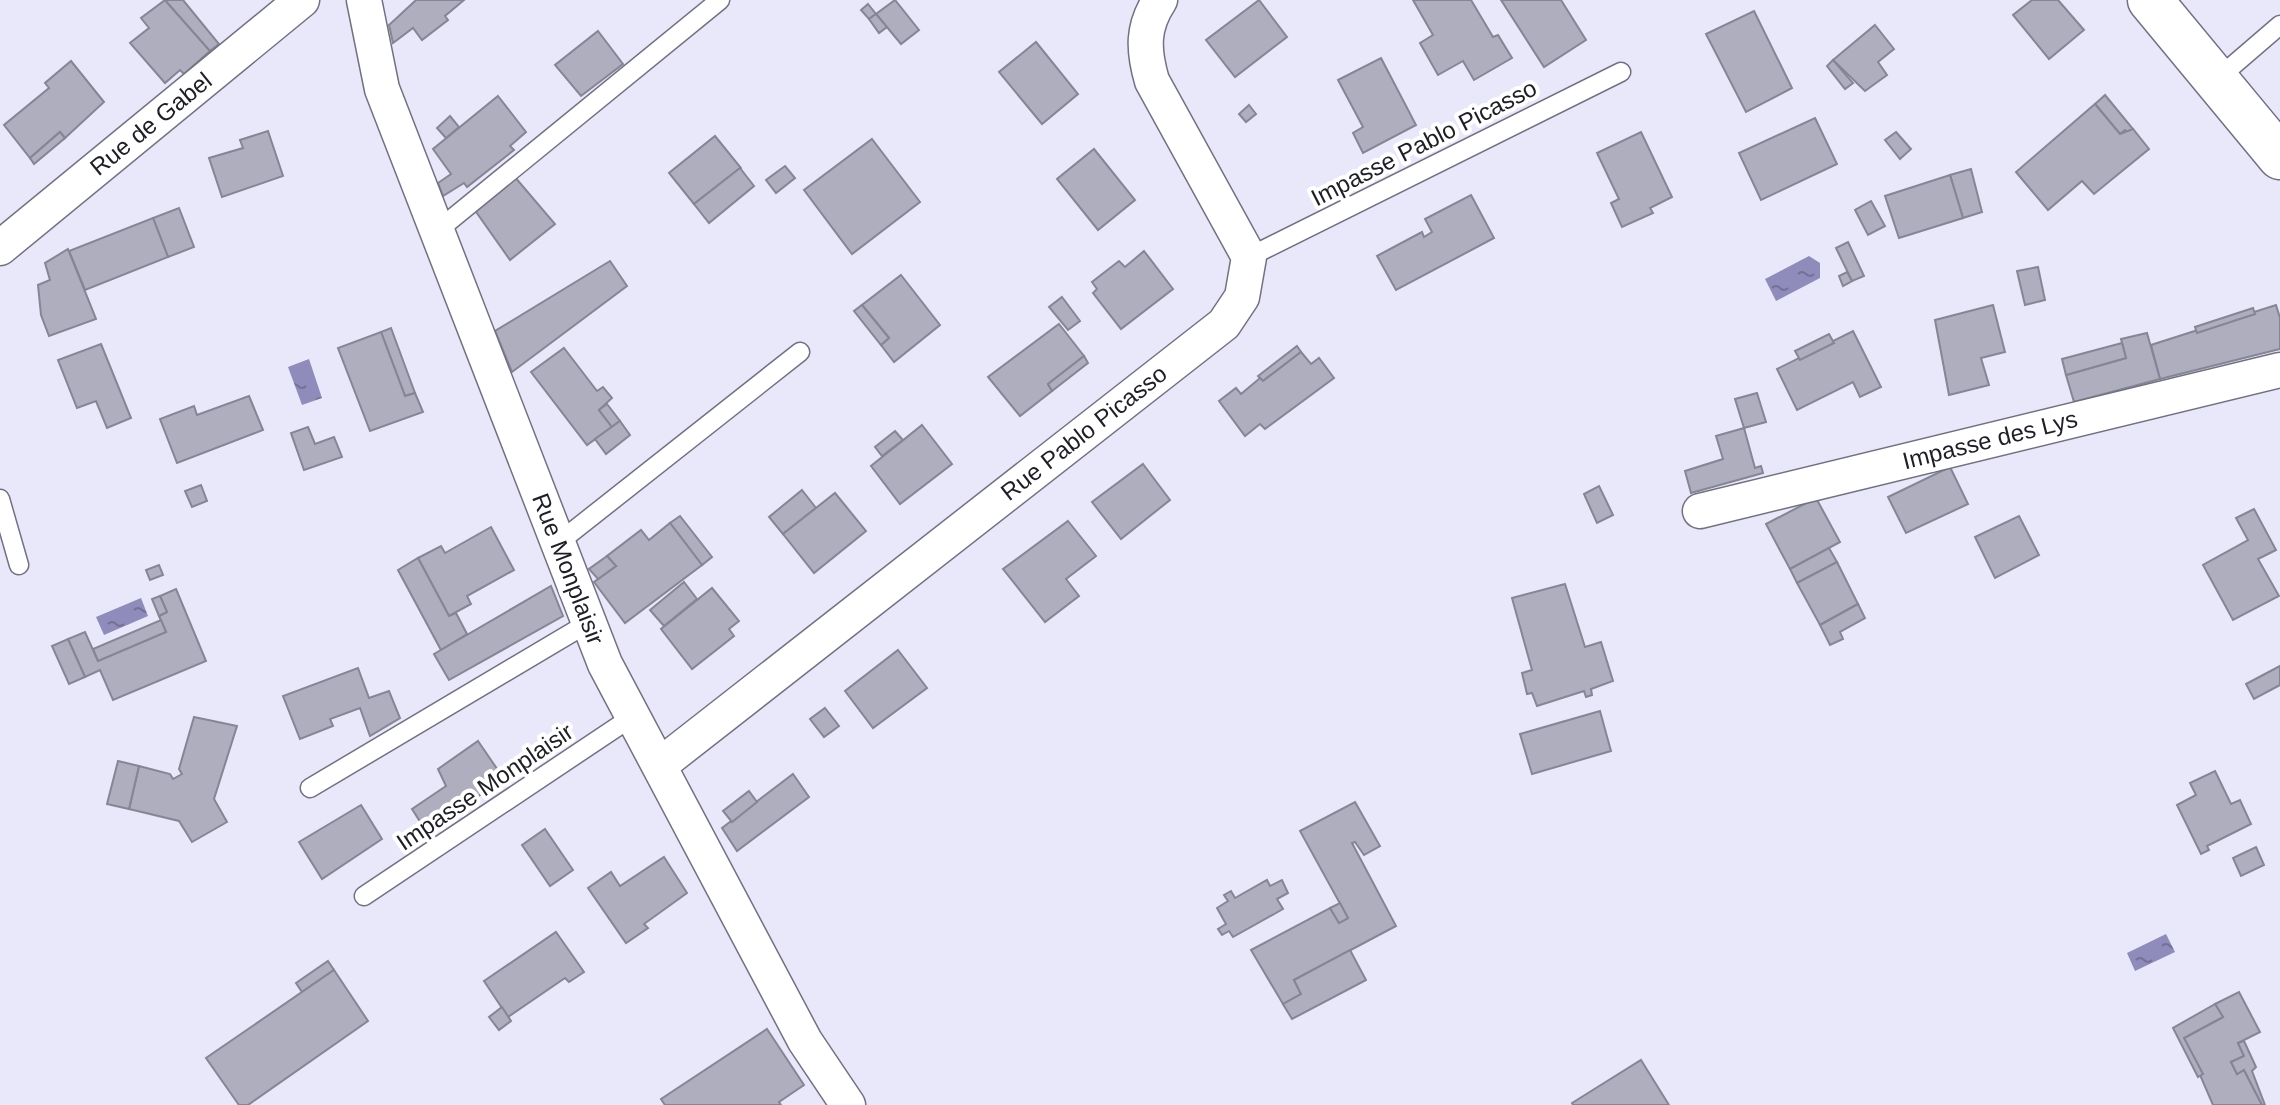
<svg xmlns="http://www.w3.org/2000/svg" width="2280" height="1105" font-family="Arial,sans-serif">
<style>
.water{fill:url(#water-ripples)}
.building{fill:#aeaebf;stroke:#858595;stroke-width:2}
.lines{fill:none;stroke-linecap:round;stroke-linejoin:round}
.service-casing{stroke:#727181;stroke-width:21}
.minor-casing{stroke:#727181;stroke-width:37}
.secondary-casing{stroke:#727181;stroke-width:47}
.service{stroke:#fff;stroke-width:18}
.minor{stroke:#fff;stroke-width:34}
.secondary{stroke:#fff;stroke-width:44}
.labels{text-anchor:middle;stroke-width:8;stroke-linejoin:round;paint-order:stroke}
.street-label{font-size:24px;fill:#1f1e25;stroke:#fff}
</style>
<defs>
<pattern id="water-ripples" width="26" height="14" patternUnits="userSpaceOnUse" patternTransform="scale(2)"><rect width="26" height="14" fill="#8f8bba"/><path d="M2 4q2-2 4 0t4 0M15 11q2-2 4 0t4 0" fill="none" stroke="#747197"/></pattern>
</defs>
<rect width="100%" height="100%" fill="#e9e8fa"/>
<g class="water">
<path d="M1809 256 1820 263V278L1776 301 1765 279Z"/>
<path d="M309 359 322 398 302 405 288 367Z"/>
<path d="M141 598 148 616 104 635 96 617Z"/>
<path d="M2166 934 2175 952 2135 971 2127 953Z"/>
</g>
<g class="building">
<path d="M165 0 210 51 184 74 180 70 165 83 130 43 149 28 141 18Z"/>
<path d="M165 0H183L219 44 210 51Z"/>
<path d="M416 0H464L445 16 448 20 422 40 413 28 393 43 389 25Z"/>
<path d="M895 0 919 30 901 44 876 14Z"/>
<path d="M1259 0 1287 37 1235 77 1206 40Z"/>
<path d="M1413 0H1471L1493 37 1498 35 1512 58 1474 80 1463 61 1438 75 1420 43 1433 35Z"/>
<path d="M1501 0H1561L1586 40 1544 67Z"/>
<path d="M2032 0H2058L2084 30 2049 59 2013 15Z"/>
<path d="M868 4 876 14 869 19 861 10Z"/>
<path d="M1754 11 1792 88 1746 112 1706 34Z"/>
<path d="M876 14 887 27 879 33 869 19Z"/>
<path d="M1875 25 1894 49 1878 62 1887 75 1865 91 1833 60Z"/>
<path d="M598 31 623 64 581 96 555 65Z"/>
<path d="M1036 42 1078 94 1042 124 999 72Z"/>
<path d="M1381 58 1416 125 1363 153 1353 133 1363 127 1338 80Z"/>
<path d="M1833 60 1853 83 1845 89 1827 66Z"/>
<path d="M71 61 104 102 65 138 60 132 30 158 4 125 49 88 45 83Z"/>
<path d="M2105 95 2133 129 2128 133 2125 130 2120 134 2095 104Z"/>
<path d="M498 96 526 132 510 146 514 150 467 187 464 183 443 196 438 183 451 174 433 149Z"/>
<path d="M2095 104 2120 134 2133 129 2149 149 2094 194 2082 181 2048 210 2016 172Z"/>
<path d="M1249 105 1256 114 1246 122 1239 114Z"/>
<path d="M450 116 459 127 446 138 437 128Z"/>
<path d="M1815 118 1837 164 1761 200 1739 153Z"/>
<path d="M268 131 283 176 222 197 209 158 243 148 240 140Z"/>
<path d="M60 132 65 138 34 164 30 158Z"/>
<path d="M1641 132 1672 197 1650 208 1653 213 1622 227 1611 203 1619 199 1597 153Z"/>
<path d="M1896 132 1911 149 1900 159 1885 140Z"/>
<path d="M715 136 741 168 694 204 669 173Z"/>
<path d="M872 139 920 202 852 254 804 190Z"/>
<path d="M1094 149 1135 200 1098 230 1057 179Z"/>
<path d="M785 166 795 178 776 193 766 180Z"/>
<path d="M740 168 754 186 709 223 694 204Z"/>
<path d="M1971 169 1982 212 1963 218 1950 175Z"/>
<path d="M1950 175 1963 218 1899 238 1885 196Z"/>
<path d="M514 176 555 224 510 260 474 209Z"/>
<path d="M1471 195 1494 238 1396 290 1377 256 1422 232 1424 237 1432 232 1425 219Z"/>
<path d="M1871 201 1885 226 1868 235 1855 210Z"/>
<path d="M179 208 194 247 168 257 153 218Z"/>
<path d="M153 218 168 257 85 290 69 251Z"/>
<path d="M1848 242 1864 276 1852 281 1836 248Z"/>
<path d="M68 249 96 319 49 336 41 315 38 285 50 280 45 263Z"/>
<path d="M1144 251 1173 289 1121 329 1093 293 1097 289 1092 282 1119 261 1125 267Z"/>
<path d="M610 261 627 286 512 372 495 331Z"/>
<path d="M2038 267 2045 300 2025 305 2017 271Z"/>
<path d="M1847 272 1852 281 1843 286 1839 276Z"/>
<path d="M901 275 940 325 894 362 881 345 889 338 862 305Z"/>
<path d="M1062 297 1080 321 1068 330 1049 307Z"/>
<path d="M862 305 889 338 881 345 854 311Z"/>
<path d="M1993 305 2005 352 1981 358 1989 385 1949 395 1935 320Z"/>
<path d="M2276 305 2280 318V349L2160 379 2151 345Z"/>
<path d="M2253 308 2255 314 2197 333 2195 327Z"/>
<path d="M1059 324 1084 356 1048 384 1052 391 1020 416 988 377Z"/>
<path d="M391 328 415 393 405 396 381 332Z"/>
<path d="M1853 331 1881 387 1860 397 1853 382 1797 410 1777 369Z"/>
<path d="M381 332 405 396 415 393 423 412 370 431 338 348Z"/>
<path d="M2147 333 2160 379 2074 402 2066 375 2126 358 2121 339Z"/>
<path d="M1829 334 1834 343 1800 360 1795 351Z"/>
<path d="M2122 343 2126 358 2066 375 2062 359Z"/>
<path d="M101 344 131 418 107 428 96 401 77 408 58 360Z"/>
<path d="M1297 346 1301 352 1263 381 1258 376Z"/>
<path d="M564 348 597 391 603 387 612 398 599 410 612 427 587 445 531 372Z"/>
<path d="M1301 352 1311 364 1319 358 1334 378 1265 429 1260 424 1245 436 1219 401 1236 388 1241 394 1260 378 1263 381Z"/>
<path d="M1084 356 1088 363 1052 391 1048 384Z"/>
<path d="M1757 393 1766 422 1744 428 1735 399Z"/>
<path d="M249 396 263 430 177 463 160 419 194 406 197 415Z"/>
<path d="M607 404 620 421 612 427 599 410Z"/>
<path d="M620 421 630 435 606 454 595 439Z"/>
<path d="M922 425 952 464 900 504 871 466Z"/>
<path d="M308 427 315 444 334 437 342 457 304 470 291 433Z"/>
<path d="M1744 428 1755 468 1761 466 1763 473 1691 493 1685 471 1723 459 1716 436Z"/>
<path d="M895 431 903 440 882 456 875 447Z"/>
<path d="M1143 464 1170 500 1121 539 1092 502Z"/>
<path d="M1950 467 1968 504 1906 533 1888 497Z"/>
<path d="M201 485 207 501 192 507 185 491Z"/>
<path d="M1599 486 1613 515 1597 523 1584 494Z"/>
<path d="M802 490 816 508 783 534 769 517Z"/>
<path d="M835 493 866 531 814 573 783 534Z"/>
<path d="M1816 498 1840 542 1790 569 1766 524Z"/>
<path d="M2254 509 2276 550 2258 559 2279 596 2233 620 2203 565 2248 540 2236 518Z"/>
<path d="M680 516 712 557 702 565 670 523Z"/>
<path d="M2019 516 2039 555 1995 578 1975 537Z"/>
<path d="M1068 521 1096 556 1066 579 1079 596 1045 622 1003 569Z"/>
<path d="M670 523 702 565 625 623 594 582 616 566 607 556 641 530 649 540Z"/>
<path d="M491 527 514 570 467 596 471 604 449 616 418 558 441 546 445 553Z"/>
<path d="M1829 548 1837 562 1797 583 1790 569Z"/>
<path d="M607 556 616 566 598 579 589 569Z"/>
<path d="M418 558 449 616 456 613 467 634 441 650 398 570Z"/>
<path d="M1837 562 1858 604 1820 625 1797 583Z"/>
<path d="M159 565 163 575 150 580 146 570Z"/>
<path d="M684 582 697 599 664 626 650 610Z"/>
<path d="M1565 584 1585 647 1601 642 1613 681 1591 689 1592 695 1586 697 1584 691 1537 706 1532 693 1527 694 1522 673 1532 670 1512 598Z"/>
<path d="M551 586 563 616 449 680 434 654Z"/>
<path d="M712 588 739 621 729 629 734 636 692 669 661 629Z"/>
<path d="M176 589 206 661 113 700 100 670 85 677 68 639 85 632 98 661 166 632 159 616 167 612 160 596Z"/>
<path d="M160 596 167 612 159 616 152 599Z"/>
<path d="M1858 604 1865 618 1840 632 1843 639 1830 645 1820 625Z"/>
<path d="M161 620 166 632 98 661 93 649Z"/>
<path d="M68 639 85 677 69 684 52 646Z"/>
<path d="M898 650 927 688 873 728 845 691Z"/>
<path d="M2280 666V685L2254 699 2246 684Z"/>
<path d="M358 668 369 698 389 691 400 718 370 736 360 708 330 719 333 726 300 739 283 696Z"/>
<path d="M825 708 839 726 824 737 810 719Z"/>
<path d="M1600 711 1611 751 1532 774 1520 734Z"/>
<path d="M194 717 237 726 214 799 227 822 192 842 179 821 129 809 139 766 170 774 173 779 182 774 179 769Z"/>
<path d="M478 741 504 779 426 831 412 809 446 786 438 769Z"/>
<path d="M118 761 139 766 129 809 107 804Z"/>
<path d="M2215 771 2231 804 2240 800 2251 824 2207 846 2209 850 2201 854 2177 805 2196 795 2190 783Z"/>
<path d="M793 774 809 797 737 851 722 828Z"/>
<path d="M749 791 757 802 732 822 723 811Z"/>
<path d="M1355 802 1380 846 1364 855 1355 842 1352 843 1396 926 1294 980 1301 994 1283 1004 1251 950 1330 908 1339 923 1348 918 1300 831Z"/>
<path d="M361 805 382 839 322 879 299 842Z"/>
<path d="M545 829 573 870 550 886 522 845Z"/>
<path d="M2256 847 2264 865 2241 876 2233 858Z"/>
<path d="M664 857 687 893 644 924 648 928 626 943 588 888 611 872 620 886Z"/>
<path d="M1267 880 1270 886 1282 880 1288 893 1277 899 1283 909 1233 937 1229 931 1222 935 1218 929 1226 924 1217 908 1228 901 1224 895 1231 891 1235 898Z"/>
<path d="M1340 903 1348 918 1339 923 1330 908Z"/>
<path d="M556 932 584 972 569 982 565 978 508 1017 484 981Z"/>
<path d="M1350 950 1366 980 1292 1019 1283 1004 1301 994 1294 980Z"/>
<path d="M328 961 334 970 302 992 296 983Z"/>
<path d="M334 970 368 1021 248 1105H239L206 1058Z"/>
<path d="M2239 992 2260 1032 2238 1043 2244 1056 2231 1062 2237 1074 2244 1070 2262 1105H2213L2184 1038 2223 1017 2215 1004Z"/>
<path d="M2215 1004 2223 1017 2184 1038 2203 1074 2198 1077 2173 1028Z"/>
<path d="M502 1007 511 1021 499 1030 489 1017Z"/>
<path d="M767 1029 804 1085 779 1102 781 1105H665L661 1099Z"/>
<path d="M2244 1041 2256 1067 2252 1071 2265 1105H2262L2244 1070 2237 1074 2231 1062 2244 1056 2238 1043Z"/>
<path d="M1641 1060 1669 1105H1573L1572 1103Z"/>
</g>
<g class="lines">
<g class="service-casing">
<g id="service">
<path d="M2216 80 2280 25"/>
<path d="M437 231 720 0"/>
<path d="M1249 257 1621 72"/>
<path d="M0 499 19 565"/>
<path d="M558 543 800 352"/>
<path d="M310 788 588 623"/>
<path d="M364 896 632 717"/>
</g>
</g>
<g class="minor-casing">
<g id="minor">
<path d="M364 0 382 89 605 664 805 1041 848 1105"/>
<path d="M0 248 302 0"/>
<path d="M1700 511 2280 370"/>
<path d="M660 765 1224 324 1242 297 1249 257 1152 81C1143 50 1142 27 1160 0"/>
</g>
</g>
<g class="secondary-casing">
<path id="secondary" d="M2150 0 2280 157"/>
</g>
<use href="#service" class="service"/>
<use href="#minor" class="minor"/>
<use href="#secondary" class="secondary"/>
</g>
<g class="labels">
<g class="street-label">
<text transform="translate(151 124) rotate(-39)" y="8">Rue de Gabel</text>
<text transform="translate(1424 143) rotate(-27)" y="8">Impasse Pablo Picasso</text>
<text transform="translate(1084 433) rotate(-38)" y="8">Rue Pablo Picasso</text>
<text transform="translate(1990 440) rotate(-14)" y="8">Impasse des Lys</text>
<text transform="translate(568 569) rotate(69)" y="8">Rue Monplaisir</text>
<text transform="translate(485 787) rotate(-34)" y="8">Impasse Monplaisir</text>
</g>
</g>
</svg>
